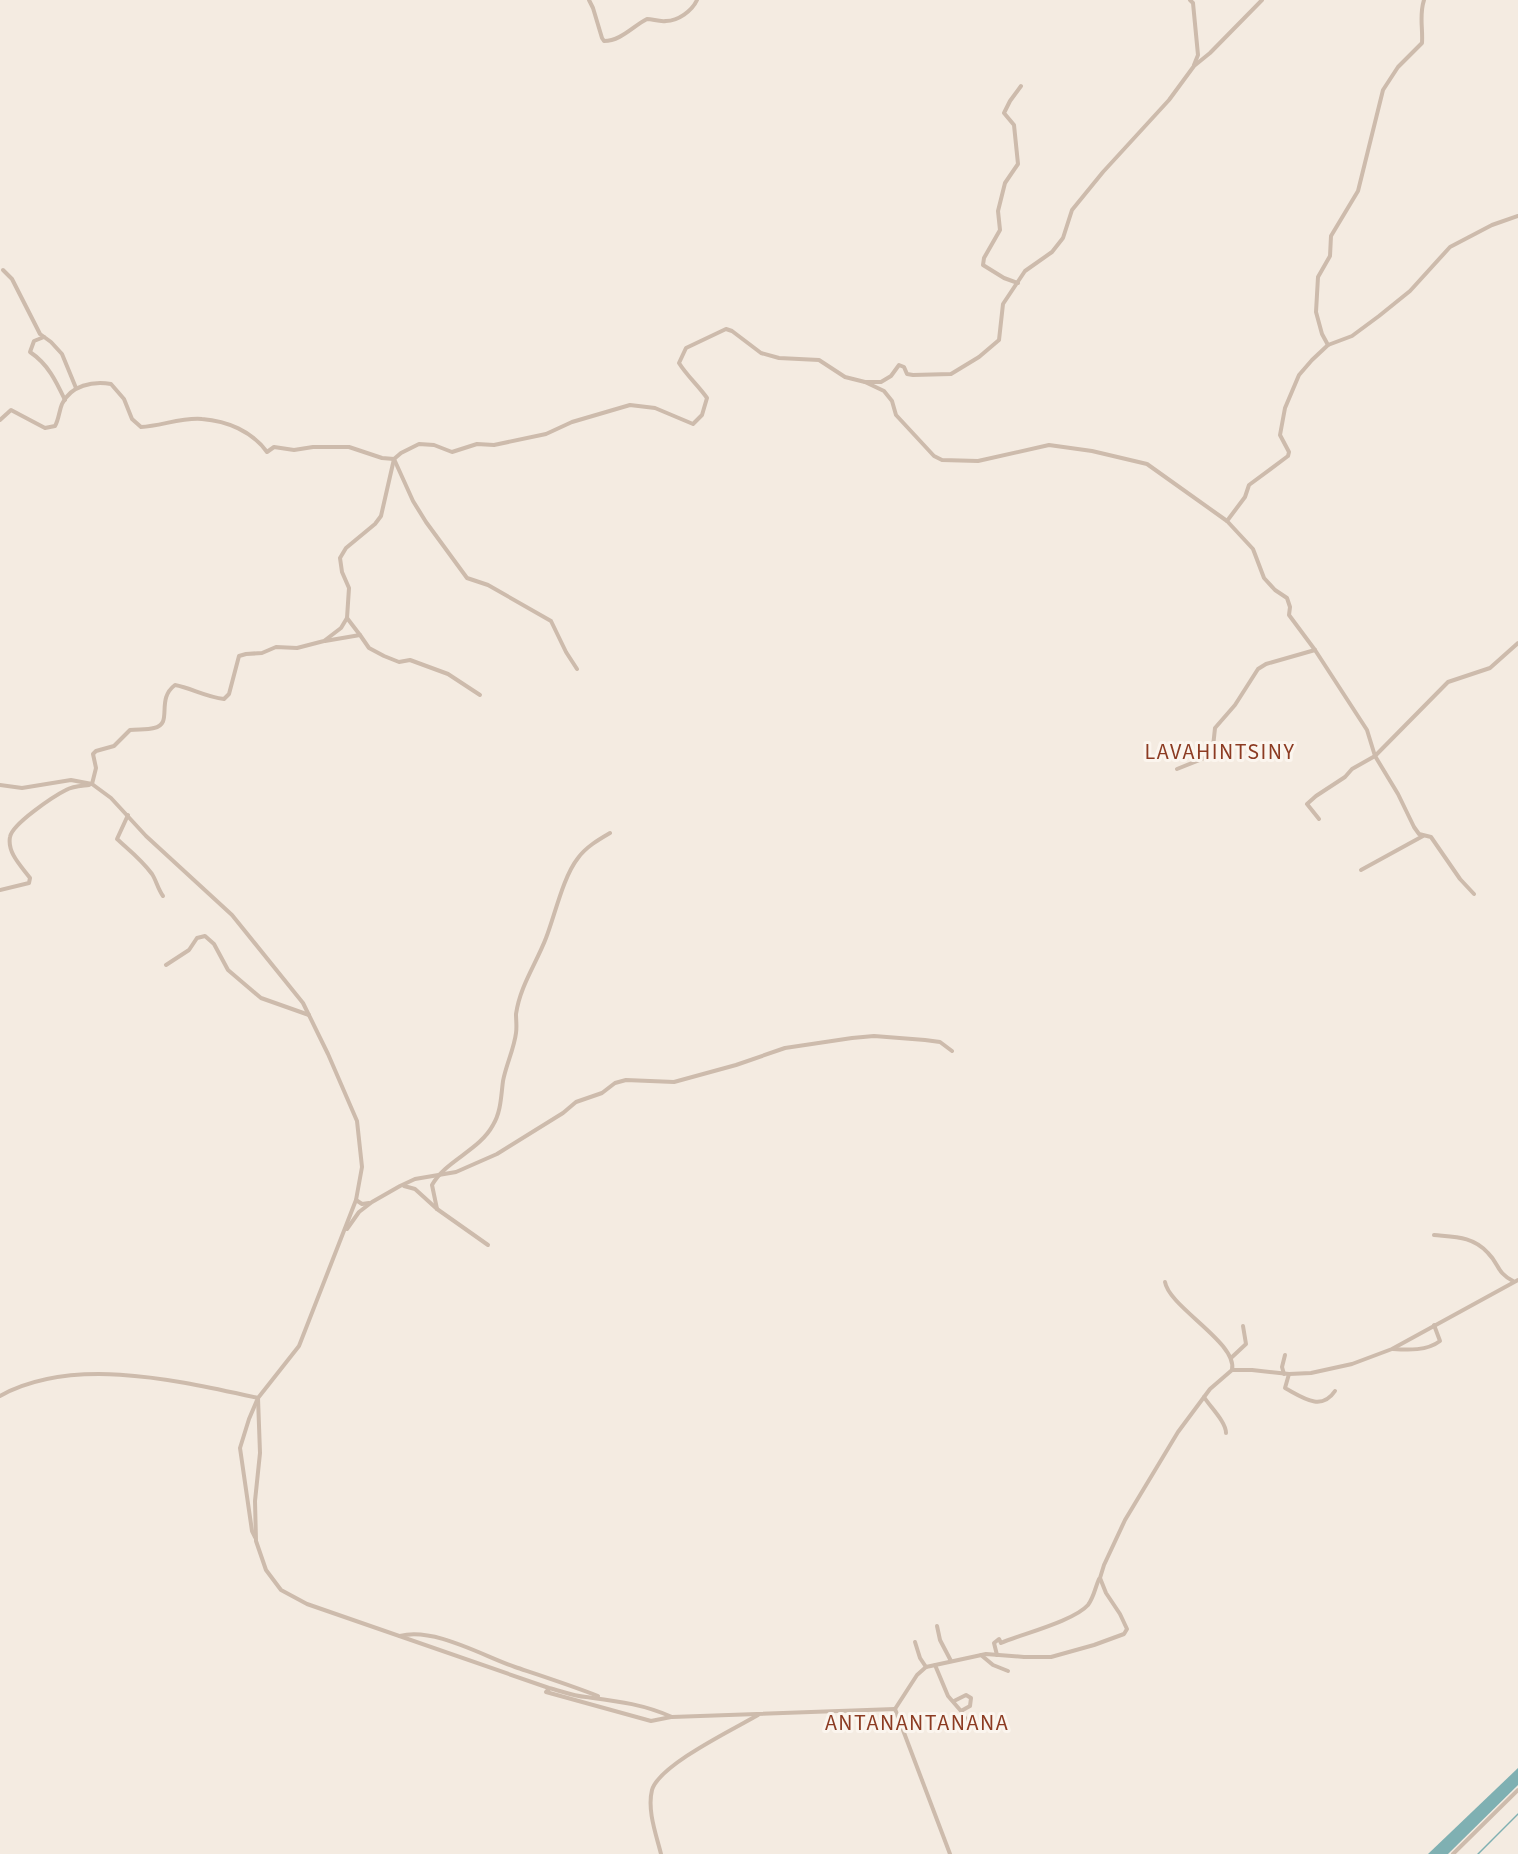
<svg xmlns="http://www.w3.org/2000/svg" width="1518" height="1854" font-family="'Source Sans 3',sans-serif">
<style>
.water{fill:#7fb0b2}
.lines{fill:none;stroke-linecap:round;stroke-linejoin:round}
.stream{stroke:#7fb0b2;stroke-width:1.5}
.street{stroke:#cdbbac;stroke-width:4}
.labels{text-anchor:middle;stroke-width:6;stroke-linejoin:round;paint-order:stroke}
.quarter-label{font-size:22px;letter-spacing:1.5px;fill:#8c3b22;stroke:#fbf5ee}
</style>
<rect width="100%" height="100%" fill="#f4ebe1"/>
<path class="water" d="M1518 1768V1785L1448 1854H1428Z"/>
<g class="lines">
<path class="stream" d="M1478 1854 1518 1814"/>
<g class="street">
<path d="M589 0 593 8 602 38 604 41C621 41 633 26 647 19 653 19 659 22 666 21 678 21 692 11 697 0"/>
<path d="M1190 0 1193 3 1198 55 1194 65"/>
<path d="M1424 0C1419 15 1423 27 1422 43L1398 67 1383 90 1358 191 1331 236 1330 256 1318 277 1316 312 1322 334 1328 345 1352 336 1379 316 1410 291 1450 247 1492 225 1518 216"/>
<path d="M3 270 12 279 40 334 51 342 62 354 76 388"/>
<path d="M1018 283 1004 278 983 265 984 258 1000 230 998 211 1005 183 1018 164 1014 125 1004 113 1010 101 1021 86"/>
<path d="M44 337 34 341 30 352C48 364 56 381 65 400"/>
<path d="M1328 345 1312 360 1299 375 1285 408 1280 435 1289 452 1288 456 1249 485 1245 497 1227 521 1253 549 1264 578 1275 590 1287 598 1290 607 1289 615 1315 650 1367 730 1375 756 1398 794 1414 827 1419 834 1431 837 1460 879 1474 894"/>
<path d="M865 382 884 391 892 401 896 415 934 456 942 460 978 461 1049 445 1092 451 1147 464 1227 521"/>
<path d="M0 420 11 410 45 428 55 426C59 419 59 411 62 404 71 385 93 381 111 384L124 399 132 419 141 427C161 426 183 417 202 419 227 421 252 431 267 452L274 447 294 450 313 447H349L382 458 394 459 413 501 426 522 467 578 488 585 551 621 566 652 577 669"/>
<path d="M347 618 360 635"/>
<path d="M325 641 360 635 369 648 384 656 399 662 410 660 448 674 480 695"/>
<path d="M1177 769 1207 757 1213 747 1215 728 1235 705 1258 669 1266 664 1315 650"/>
<path d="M92 784 96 768 93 754 96 751 114 746 130 730C138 729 147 730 154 728 174 724 155 700 175 685 191 688 206 697 224 699L229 694 239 656 246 654 262 653 276 647 297 648 324 641 341 628 347 618 349 588 342 572 340 558 346 548 375 524 381 516 394 459 401 453 419 444 434 445 452 452 477 444 494 445 546 434 572 422 630 405 655 408 693 424 702 415 707 398C698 385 687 376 679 363L686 348 726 329 732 331 761 353 779 358 819 360 845 377 865 382H881L891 376 899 365 904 367 907 374 913 375 951 374 979 357 999 340 1003 304 1025 271 1052 252 1063 238 1072 210 1103 172 1169 100 1194 66 1210 53 1262 0"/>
<path d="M0 785 22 788 71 780 92 784 111 798 146 836 232 915 303 1003 328 1054 357 1121 362 1167 356 1200 299 1346 258 1398 260 1453 255 1501 256 1541 266 1570 281 1590 307 1604 549 1688C561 1691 573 1696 586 1697 616 1701 643 1704 672 1717L895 1709"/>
<path d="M128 815 117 839C129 850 142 860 152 874 156 880 158 889 163 896"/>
<path d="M1319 819 1307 804 1316 796 1345 777 1352 769 1375 756 1448 682 1490 668 1518 643"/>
<path d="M1361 870 1423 836"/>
<path d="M0 890 29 883 30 878C22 867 7 853 10 837 12 824 54 796 66 790 73 786 81 786 89 785"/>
<path d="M166 965 189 950 197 938 205 936 214 944 228 970 261 998 309 1015"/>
<path d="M404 1186 415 1189 437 1209 488 1245"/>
<path d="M356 1200 362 1204 369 1203"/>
<path d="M437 1209 432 1185C446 1160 479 1151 493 1125 501 1112 501 1096 503 1081 506 1065 514 1049 516 1033 517 1027 516 1020 516 1014 520 986 536 964 546 938 555 915 563 877 578 858 586 847 598 840 610 833"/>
<path d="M347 1229 359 1212 372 1202 400 1186 415 1179 456 1172 497 1154 563 1113 576 1102 602 1093 615 1083 626 1080 674 1082 736 1065 785 1048 852 1038 874 1036 925 1040 940 1042 952 1051"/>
<path d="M1434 1235C1454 1237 1473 1236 1488 1253 1500 1265 1496 1272 1513 1281"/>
<path d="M1165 1282C1169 1307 1238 1343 1232 1370"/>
<path d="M1393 1349C1408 1350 1427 1351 1440 1341L1434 1325"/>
<path d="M1231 1358 1246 1344 1243 1326"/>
<path d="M1284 1374 1282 1367 1285 1355"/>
<path d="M1289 1374 1285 1388C1302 1397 1321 1412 1335 1391"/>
<path d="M0 1396C74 1355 179 1381 258 1398L249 1419 240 1448 252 1531 255 1537"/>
<path d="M1204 1397C1211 1408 1226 1422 1226 1433"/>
<path d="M937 1626 940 1640 951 1661"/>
<path d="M400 1636C434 1627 483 1656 515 1667 542 1676 570 1685 598 1696"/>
<path d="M915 1642 920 1658 926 1667"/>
<path d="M981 1655 993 1665 1008 1671"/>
<path d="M997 1655 994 1643 999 1639 1001 1643C1022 1634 1074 1621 1088 1605 1094 1597 1095 1588 1099 1579"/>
<path d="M935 1665 948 1696 961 1711 967 1721 974 1725"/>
<path d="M549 1689 546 1692 651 1721 671 1717"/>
<path d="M954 1701 966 1695 971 1698 970 1706 961 1711"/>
<path d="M895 1709 917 1675 926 1667 986 1654 1024 1657H1051L1094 1645 1124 1634 1127 1629 1120 1614 1106 1593 1100 1578 1104 1565 1125 1520 1178 1432 1210 1389 1232 1370H1252L1289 1374 1311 1373 1352 1364 1392 1349 1518 1280"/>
<path d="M895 1709 950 1854"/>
<path d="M661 1854C656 1834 647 1810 652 1790 659 1765 734 1729 758 1715"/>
<path d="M1453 1854 1518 1790"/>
</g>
</g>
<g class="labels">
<g class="quarter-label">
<text x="1220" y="759">LAVAHINTSINY</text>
<text x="917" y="1730">ANTANANTANANA</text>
</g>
</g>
</svg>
